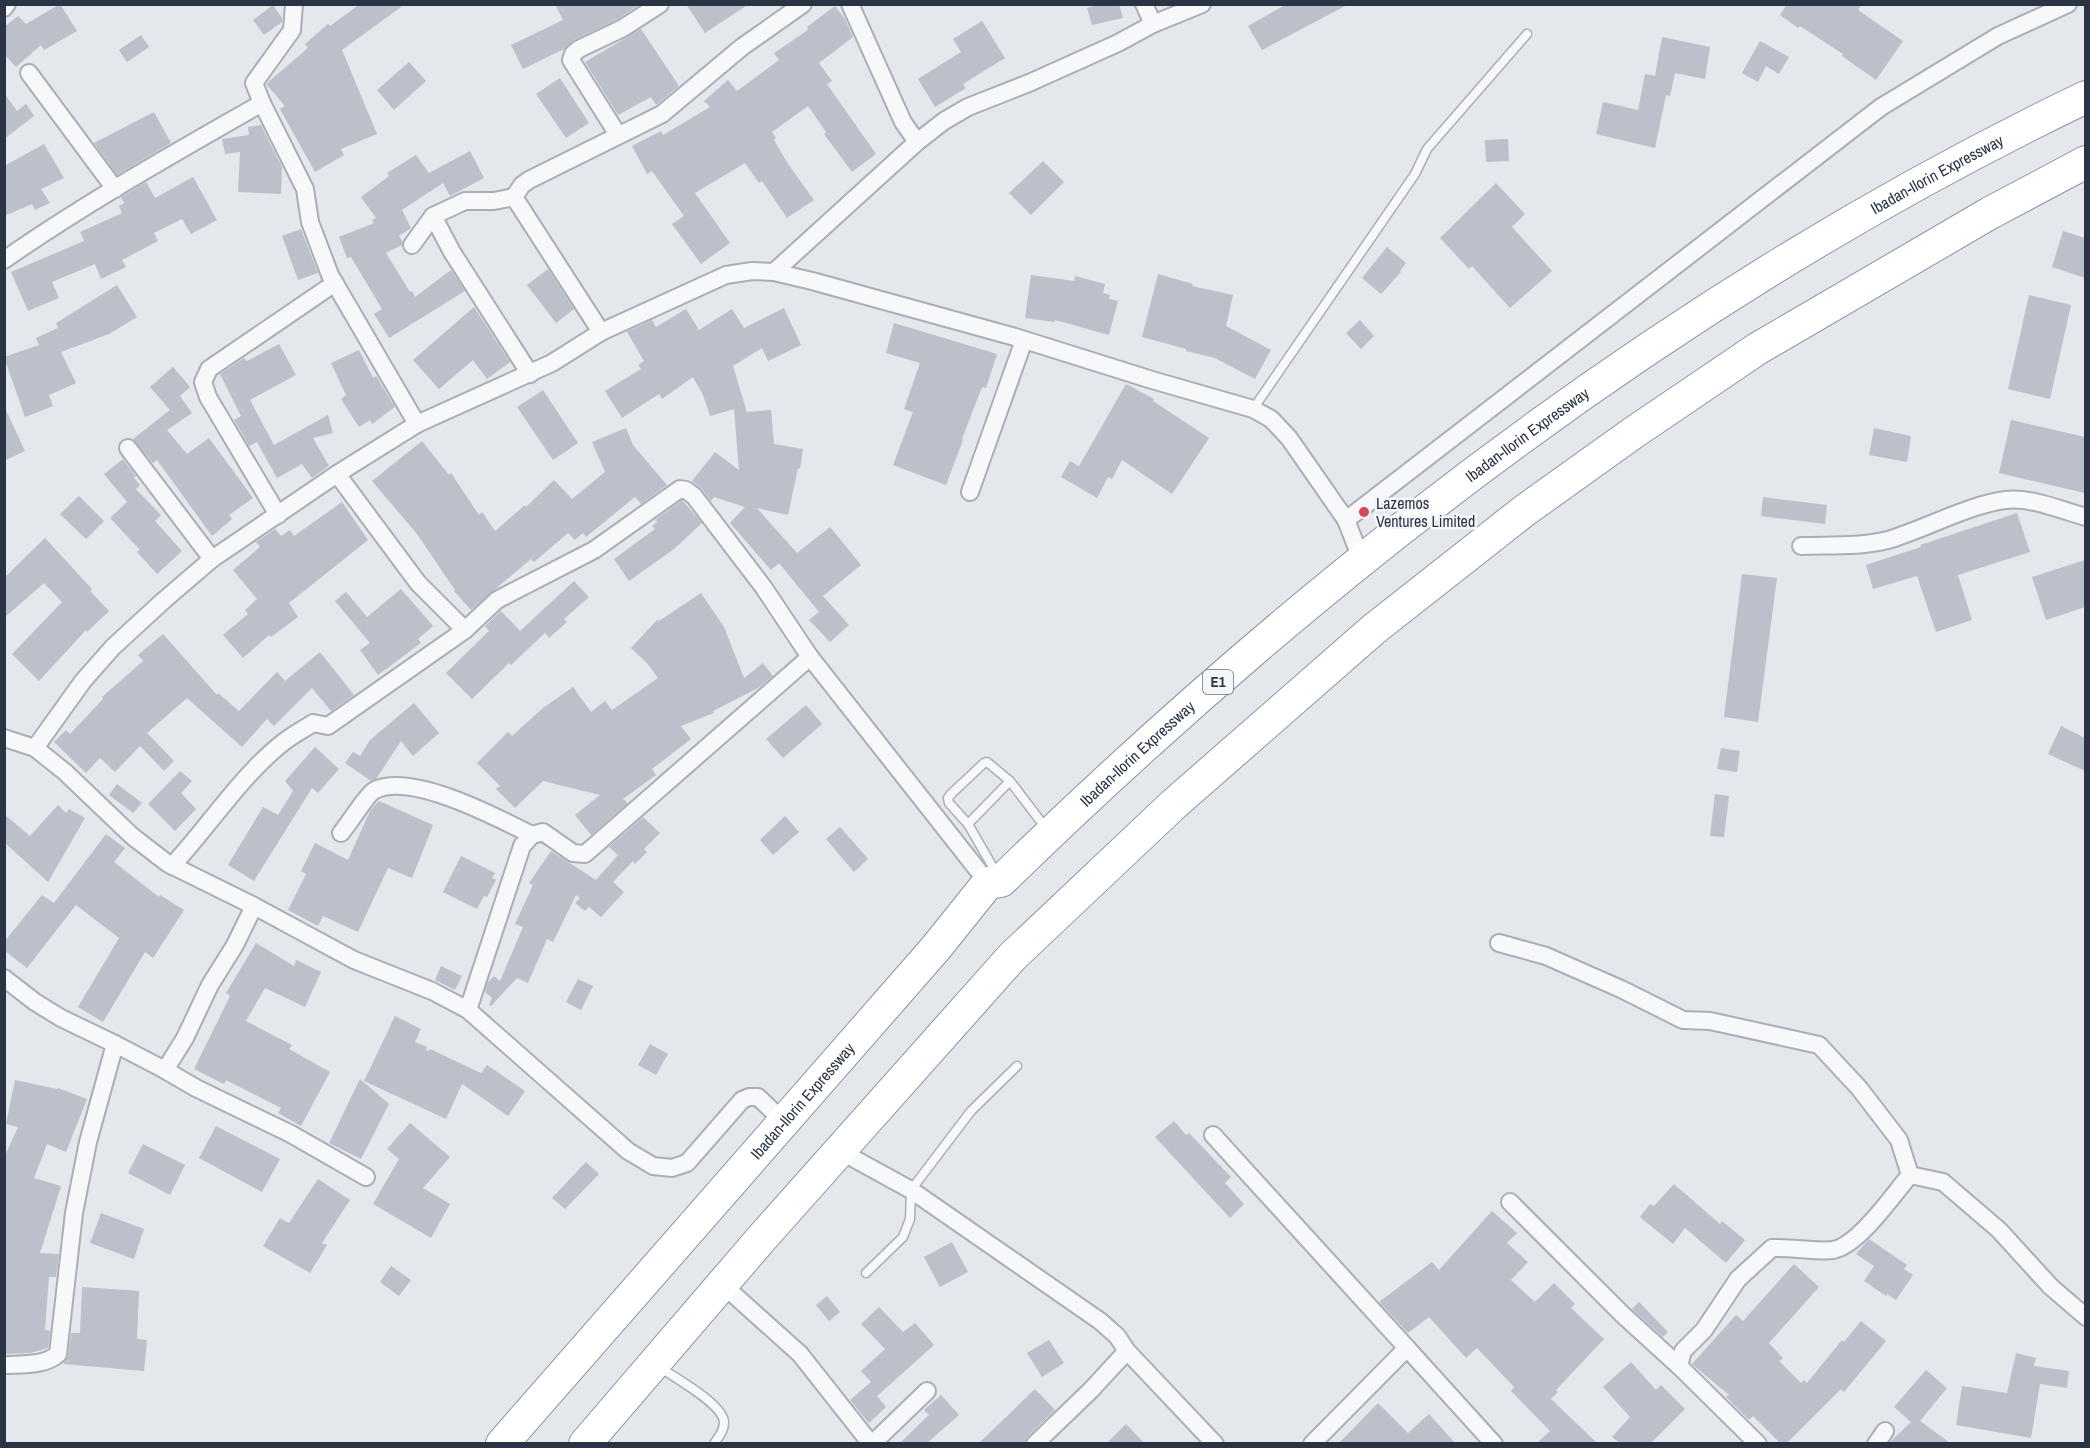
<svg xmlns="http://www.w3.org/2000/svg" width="2090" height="1448" font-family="'Archivo Narrow',sans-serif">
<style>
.building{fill:#bbc0ca}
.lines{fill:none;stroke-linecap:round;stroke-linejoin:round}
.lane-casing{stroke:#a9aeb7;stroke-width:11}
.street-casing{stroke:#a9aeb7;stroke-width:20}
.highway-casing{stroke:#8b94a3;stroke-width:34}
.lane{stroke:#f7f8fa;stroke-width:8}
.street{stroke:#f7f8fa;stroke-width:16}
.highway{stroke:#fff;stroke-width:32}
.poi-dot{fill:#d1495b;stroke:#f4f6f9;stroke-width:2}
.labels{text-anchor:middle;stroke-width:5;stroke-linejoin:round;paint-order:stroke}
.shield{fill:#f4f6f9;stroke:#676e7b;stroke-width:1.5}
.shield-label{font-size:15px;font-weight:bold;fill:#2b3445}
.street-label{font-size:16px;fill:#2b3445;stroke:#f4f6f9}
.poi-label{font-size:16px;fill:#2b3445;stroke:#f4f6f9;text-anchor:start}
</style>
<rect width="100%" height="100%" fill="#e4e7ec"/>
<g class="building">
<path d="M60 4 77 31 44 50 41 45 16 67 4 54V27L18 16 26 24Z"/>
<path d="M360 4H405L342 50 377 134 341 149 344 155 315 172 280 109 285 106 266 84 308 48 305 44 328 24 330 26Z"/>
<path d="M555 4H640L618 19 574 40 564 49 523 69 511 45 563 20Z"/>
<path d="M686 4H749L705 33Z"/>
<path d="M1101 4H1119L1123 18 1092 25 1087 8Z"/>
<path d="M1287 4H1349L1262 50 1248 26Z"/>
<path d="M1787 4H1862L1858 10 1903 41 1876 80 1842 56 1843 54 1800 26 1798 28 1780 15Z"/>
<path d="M273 5 282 18V22L264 35 253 20Z"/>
<path d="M835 6 845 19 853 37 819 63 832 81 827 84 876 154 852 172 824 134 826 132 808 106 772 132 776 138 774 140 788 164 814 200 787 218 762 181 759 183 745 163 695 193 730 243 701 264 672 224 684 216 652 171 647 174 632 146 661 131 663 135 710 107 704 101 728 80 737 91 779 60 774 53 808 30 807 27Z"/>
<path d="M982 21 1005 58 963 84 966 88 935 107 918 79 961 52 953 39Z"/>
<path d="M641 29 679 86 656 105 651 97 618 115 585 62Z"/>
<path d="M141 35 149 47 127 62 119 50Z"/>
<path d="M1662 37 1710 47 1705 79 1675 73 1670 96 1666 95 1655 148 1596 134 1603 102 1638 110 1645 74 1655 76Z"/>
<path d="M1760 41 1789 57 1779 74 1766 66 1758 82 1742 73Z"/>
<path d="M409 62 426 81 394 110 377 90Z"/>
<path d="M560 78 589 123 566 138 536 94Z"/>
<path d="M4 93 17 111 26 104 34 116 4 139Z"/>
<path d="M154 112 171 143 117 175 94 143Z"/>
<path d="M261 125 282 167 281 194 238 192 240 152 225 154 222 139 249 135 248 127Z"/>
<path d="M1508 139 1509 161 1486 162 1485 140Z"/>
<path d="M44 144 64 178 41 189 50 203 35 210 32 204 4 216V166Z"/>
<path d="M470 151 484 178 450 196 443 183 402 210 411 228 399 236 402 241V245L386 253 410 292 412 291 415 297 451 270 465 291 389 338 374 314 382 309 351 257 347 258 339 237 374 223 372 220 376 218 361 197 389 176 387 173 416 155 429 173Z"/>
<path d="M1043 161 1064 182 1031 215 1009 193Z"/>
<path d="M193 177 217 220 191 234 182 219 154 233 158 241 122 260 126 267 101 279 95 264 52 282 59 298 28 311 11 272 84 241 80 232 122 213 119 206 124 203 121 197 146 182 155 198Z"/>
<path d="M1496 183 1525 214 1512 227 1552 271 1510 308 1472 266 1469 269 1440 238Z"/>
<path d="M301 229 318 273 298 280 282 236Z"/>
<path d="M2063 231 2085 238V278L2052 267Z"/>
<path d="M1387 247 1406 263 1400 271 1401 272 1381 294 1362 278Z"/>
<path d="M548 269 574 309 556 323 527 285Z"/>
<path d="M1158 274 1193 284 1192 286 1233 295 1226 326 1271 350 1255 379 1215 358 1186 351V349L1142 337Z"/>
<path d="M1031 275 1074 281 1075 276 1105 284 1103 293 1110 295 1109 299 1118 301 1109 335 1055 320V322L1025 318Z"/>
<path d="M117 285 137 317 109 334 61 352 76 383 49 395 53 406 25 417 4 357 39 345 36 338 58 328 56 323Z"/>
<path d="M2029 295 2071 305 2050 399 2008 389Z"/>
<path d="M474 307 510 362 487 379 473 360 439 389 413 360Z"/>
<path d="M784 308 801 345 768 361 762 348 733 366 747 412 771 410 774 444 803 449 800 469 798 468 788 515 757 508 797 553 830 527 861 565 823 596 849 625 830 642 809 620 819 612 779 563 771 570 730 523 745 507 714 497 711 501 702 489 692 481 715 452 739 470 734 409 710 416 703 395 693 377 662 399 659 394 622 418 605 391 641 369 638 365 644 361 627 332 628 331 652 320 656 327 686 309 699 330 732 309 744 328Z"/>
<path d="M1360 320 1374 336 1361 349 1346 333Z"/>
<path d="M894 323 997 354 986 388 982 387 962 439 963 440 946 485 893 465 913 412 904 409 920 363 886 353Z"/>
<path d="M279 344 296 375 250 400 274 445 328 415 333 433 313 438 329 466 312 478 302 464 277 478 257 442 249 446 239 428 234 420 241 416 220 374 244 358 247 361Z"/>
<path d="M359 350 373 378 376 376 395 407 372 424 370 420 359 427 341 399 346 395 331 363Z"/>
<path d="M173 367 190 387 180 396 192 413 167 430 187 454 209 438 253 498 229 515 232 519 212 536 157 460 153 463 133 439 170 410 150 387Z"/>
<path d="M1126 384 1154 399 1153 401 1209 438 1172 494 1122 460 1112 479 1108 477 1097 498 1061 477 1070 461 1079 466Z"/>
<path d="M543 390 578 443 553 460 517 407Z"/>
<path d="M4 406 25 451 4 461Z"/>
<path d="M2011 420 2085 437V493L1999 473Z"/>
<path d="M626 428 633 445 667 485 641 504 635 497 586 537 583 533 575 540 568 533 534 562 531 559 471 610 454 591 455 590 417 534 372 481 422 441 449 475 451 473 479 515 482 512 495 531 525 505 526 507 554 480 572 499 605 472 592 442Z"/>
<path d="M1874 428 1911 436 1907 462 1869 455Z"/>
<path d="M123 459 136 476 134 478 140 485 136 489 161 515 155 521 182 551 157 574 137 552 140 550 110 518 127 502 104 474Z"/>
<path d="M79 496 104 521 86 539 60 514Z"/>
<path d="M1763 497 1827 505 1825 524 1761 516Z"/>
<path d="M682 500 702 523 674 549 629 581 614 559 655 529 652 526 657 522 655 520Z"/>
<path d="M342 502 368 540 289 603 298 617 271 637 269 635 243 658 223 635 248 614 245 610 257 599 233 570 260 547 256 542 275 529 281 536 290 530 294 536Z"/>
<path d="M2017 513 2030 552 1958 575 1972 620 1936 632 1917 576 1873 589 1866 565 1921 547 1920 545Z"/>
<path d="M45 538 92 589 90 591 109 611 87 632 86 630 39 681 12 654 62 602 44 583 4 618V578Z"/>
<path d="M2085 560V607L2046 620 2032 577Z"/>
<path d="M1742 574 1777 578 1758 722 1724 717Z"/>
<path d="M574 581 589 597 564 619 567 622 549 638 545 633 511 665 509 663 472 699 446 673 489 631 485 626 501 611 520 631Z"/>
<path d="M401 589 433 626 418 639 421 643 378 675 360 650 370 643 335 601 346 592 367 617Z"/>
<path d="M701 593 724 627 744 678 763 663 773 676 758 688 713 711 714 713 681 726 691 739 652 769 656 775 623 799 628 803 591 835 575 815 600 795 543 781 515 808 496 789 500 786 477 763 508 732 512 736 543 708 573 687 591 712 605 701 612 710 658 678 647 663 631 648 657 620 659 621Z"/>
<path d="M163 634 217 695 218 693 239 711 277 672 285 681 320 652 354 695 331 711 312 688 274 726 267 719 242 747 187 698 147 733 174 761 164 771 140 746 115 772 100 758 86 773 54 742 66 730 70 734 103 699 102 697 143 661 138 655Z"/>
<path d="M414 703 439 733 413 756 401 741 376 779 371 781 345 763 353 752 360 756 370 740Z"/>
<path d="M806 705 822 724 783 758 766 739Z"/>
<path d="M2061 726 2085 738V771L2048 754Z"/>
<path d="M315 747 339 769 318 793 312 788 254 881 228 865 263 807 278 815 293 791 285 781Z"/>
<path d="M1721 748 1740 751 1737 772 1717 769Z"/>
<path d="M180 771 192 781 181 793 196 809 175 831 148 804Z"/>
<path d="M117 784 142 803 133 813 109 795Z"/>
<path d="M1715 794 1729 796 1724 837 1710 836Z"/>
<path d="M379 801 433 825 412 878 388 868 358 932 323 916 318 926 288 910 306 874 301 871 315 843 348 860 370 811Z"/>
<path d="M58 805 66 813 69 809 85 818 48 882 4 842V814L30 836Z"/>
<path d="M785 816 799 832 773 855 760 840Z"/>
<path d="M643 817 660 833 644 849 647 852 635 864 633 861 613 882 624 892 601 917 589 907 585 911 575 903 580 898 576 895 553 942 547 939 528 983 517 978 491 1006 489 1005 492 998 485 992 488 982 494 976 500 981 523 927 515 924 533 885 529 883 551 851 596 880 618 855 609 847Z"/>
<path d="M840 827 868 859 854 872 826 839Z"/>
<path d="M106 834 125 848 114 862 159 897 160 895 184 910 153 958 145 952 103 1022 78 1007 119 938 76 905 27 968 4 950V942L42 895 54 903Z"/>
<path d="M461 856 495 873 492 878 496 880 487 897 484 896 477 909 443 892Z"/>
<path d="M256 943 294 966 296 960 321 972 305 1007 265 988 246 1021 292 1045 289 1049 330 1072 301 1126 278 1113 281 1108 226 1080 224 1084 194 1069 230 996 226 993Z"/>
<path d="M441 966 462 976 455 990 435 980Z"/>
<path d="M578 979 593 986 581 1010 566 1002Z"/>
<path d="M395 1016 421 1029 415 1042 427 1047 426 1050 428 1051 430 1049 481 1073 487 1065 525 1091 508 1116 462 1084 446 1119 364 1081Z"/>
<path d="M650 1044 668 1054 656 1075 638 1065Z"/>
<path d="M360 1079 389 1104 361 1159 329 1143Z"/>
<path d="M15 1080 57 1089 58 1088 87 1099 66 1152 47 1144 34 1178 61 1186 40 1253 59 1254 56 1277H49L45 1330 50 1331 48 1348 31 1353 7 1354H4V1158L18 1127 6 1124Z"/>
<path d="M1174 1121 1186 1135 1189 1133 1231 1177 1225 1183 1244 1204 1230 1218 1155 1137Z"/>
<path d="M410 1123 450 1157 423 1188 450 1204 431 1238 373 1204 399 1159 387 1149Z"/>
<path d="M216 1126 280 1159 262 1192 199 1158Z"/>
<path d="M143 1144 185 1165 170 1195 128 1173Z"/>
<path d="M586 1162 599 1174 565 1209 552 1198Z"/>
<path d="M318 1179 350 1200 322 1243 327 1245 310 1273 263 1246 280 1218 289 1223Z"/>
<path d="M1674 1184 1720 1224 1722 1221 1745 1240 1726 1263 1685 1228 1673 1244 1640 1217 1650 1204 1654 1206Z"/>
<path d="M1492 1211 1517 1233 1507 1243 1528 1262 1511 1280 1535 1302 1554 1283 1575 1304 1571 1308 1604 1339 1556 1390 1558 1392 1551 1399 1597 1443H1537L1550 1431 1511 1391 1514 1387 1477 1348 1466 1358 1429 1317 1408 1333 1379 1302 1432 1262 1439 1270Z"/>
<path d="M101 1213 144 1229 134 1259 90 1243Z"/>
<path d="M1869 1239 1907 1265 1904 1269 1913 1275 1896 1300 1887 1294 1886 1296 1864 1281 1874 1266 1856 1254Z"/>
<path d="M952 1242 968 1272 940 1287 924 1257Z"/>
<path d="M1794 1264 1819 1287 1769 1343 1783 1358 1779 1361 1801 1383 1804 1380 1807 1383 1842 1340 1844 1342 1861 1321 1886 1341 1844 1392 1841 1389 1787 1443H1780L1753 1416 1749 1420 1726 1397 1729 1395 1692 1364 1736 1315 1743 1321Z"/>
<path d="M391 1266 411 1280 399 1296 380 1282Z"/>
<path d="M82 1287 139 1291 137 1339 147 1340 144 1371 63 1364 68 1356 71 1333H80Z"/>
<path d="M827 1296 840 1312 829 1321 816 1305Z"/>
<path d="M1639 1302 1668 1332 1663 1337 1632 1309Z"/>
<path d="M879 1307 903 1332 915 1323 934 1345 877 1396 886 1407 869 1423 850 1400 871 1382 861 1371 885 1349 861 1324Z"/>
<path d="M1049 1340 1064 1363 1042 1377 1027 1353Z"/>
<path d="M2016 1353 2036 1358 2034 1366 2069 1371 2067 1388 2040 1384 2031 1438 1956 1425 1962 1386 2007 1393Z"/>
<path d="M1631 1362 1656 1390 1661 1385 1685 1409 1651 1443H1620L1612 1437 1630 1417 1603 1387Z"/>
<path d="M1926 1370 1947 1388 1920 1421 1950 1443H1889L1911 1422 1894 1407Z"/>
<path d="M1035 1389 1055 1410 1028 1436 1025 1442 1023 1443H979Z"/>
<path d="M941 1395 959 1415 927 1443H900L929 1415 924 1410Z"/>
<path d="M1378 1403 1408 1433 1429 1414 1455 1443H1339Z"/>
<path d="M1126 1424 1144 1443H1107Z"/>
</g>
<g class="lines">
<g class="lane-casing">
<g id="lane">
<path d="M1253 409 1415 174 1427 149 1527 34"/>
<path d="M968 824 949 803 948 798 951 794 984 763 987 762 1010 781"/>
<path d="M998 876 968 824 1010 781 1048 831"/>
<path d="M866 1273 903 1237 910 1219 911 1190 971 1111 1017 1066"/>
<path d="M659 1367C674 1377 723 1404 724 1422 724 1431 719 1436 714 1444"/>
</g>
</g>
<g class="street-casing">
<g id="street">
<path d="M850 4 903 122 917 142"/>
<path d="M1144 4 1153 24"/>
<path d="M4 8 7 4"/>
<path d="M29 73 115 189"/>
<path d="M262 103 305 189 310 222 330 275 417 424"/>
<path d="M618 135 571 60 573 54 579 49 623 28 660 4"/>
<path d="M514 197 601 332"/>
<path d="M433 216 465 201H494L514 197 522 185 529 180 662 114 742 47 803 4"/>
<path d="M412 245 433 216 452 252 530 374"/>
<path d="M4 260C87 202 175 153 262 103L254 83 292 30 294 4"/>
<path d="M774 272 917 142 944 121 968 107 1029 83 1118 43 1153 24 1202 4"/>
<path d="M128 448 212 559"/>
<path d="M337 474 418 583 465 630"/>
<path d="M970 492 1024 340"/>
<path d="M278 515 208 397 203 382 209 369 335 283"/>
<path d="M1346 520 1881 107 1998 36 2068 4"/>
<path d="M1801 546C1830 545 1860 547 1888 540 1925 529 1968 505 2005 500 2032 497 2060 510 2086 517"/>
<path d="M4 738 35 748 65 772 132 836 167 863 254 906 354 960 432 991 468 1010 628 1151 653 1166 672 1168 687 1163 742 1100 749 1097H758L783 1121"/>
<path d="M35 748 83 681 113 647 163 601 212 559 337 474 417 424 552 363 601 332 726 275 752 271 774 272 812 281 1015 337 1152 380 1253 409 1271 419 1289 438 1346 520 1362 561"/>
<path d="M341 833C348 825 368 793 375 790 412 772 498 818 532 835"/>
<path d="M172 866C209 826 243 773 285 741 294 734 304 729 313 723L328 726 465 630 497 600 594 550 680 489 686 490 694 496 764 588 810 657 988 883"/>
<path d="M254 906 235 945 210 985 185 1038 165 1070 196 1088 291 1134 366 1177"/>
<path d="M1499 943 1546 956 1621 989 1683 1020 1710 1021 1819 1045 1859 1088 1899 1140 1910 1175C1893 1195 1858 1246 1833 1250 1817 1252 1791 1247 1772 1248L1738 1279 1704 1330 1683 1351 1679 1366 1758 1444"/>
<path d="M4 978 35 1002 61 1018 115 1044 88 1142 74 1213 58 1354C45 1366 21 1364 4 1365"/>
<path d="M468 1010 522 846 532 835 543 832 573 853 585 854 810 657"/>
<path d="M115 1044 165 1070"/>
<path d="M1213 1135 1407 1348"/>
<path d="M840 1151 911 1190 1100 1321 1117 1336 1127 1351 1215 1444"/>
<path d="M1910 1175 1943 1182 1999 1230 2051 1287 2086 1317"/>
<path d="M1510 1202 1623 1315 1679 1366"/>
<path d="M722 1284 800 1354 871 1444"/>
<path d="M872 1444 927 1391"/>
<path d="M1035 1444 1091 1390 1127 1351"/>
<path d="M1312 1444 1407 1348 1494 1444"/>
<path d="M1876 1444 1885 1431"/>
</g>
</g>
<g class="highway-casing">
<g id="highway">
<path id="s1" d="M502 1444 935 949 988 883 1001 881C1320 570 1683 290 2086 97"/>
<path d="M585 1444 761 1239 1012 957 1174 804 1374 629 1524 511 1633 433 1757 349 1990 213 2086 162"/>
</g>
</g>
<use href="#lane" class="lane"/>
<use href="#street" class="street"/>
<use href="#highway" class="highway"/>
</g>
<circle class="poi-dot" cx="1364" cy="512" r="6"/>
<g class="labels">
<rect class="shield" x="1203" y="670" width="30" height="24" rx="4.5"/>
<g class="shield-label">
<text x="1218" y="687">E1</text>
</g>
<g class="street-label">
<text dy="6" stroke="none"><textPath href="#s1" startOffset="1932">Ibadan-Ilorin Expressway</textPath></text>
<text dy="6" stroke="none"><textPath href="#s1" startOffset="1446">Ibadan-Ilorin Expressway</textPath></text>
<text dy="6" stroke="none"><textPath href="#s1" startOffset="942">Ibadan-Ilorin Expressway</textPath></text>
<text dy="6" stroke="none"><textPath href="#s1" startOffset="456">Ibadan-Ilorin Expressway</textPath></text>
</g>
<g class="poi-label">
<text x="1376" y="509">Lazemos<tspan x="1376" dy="18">Ventures Limited</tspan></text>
</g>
</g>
<rect width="2090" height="1448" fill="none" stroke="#2b3445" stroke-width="12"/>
</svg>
